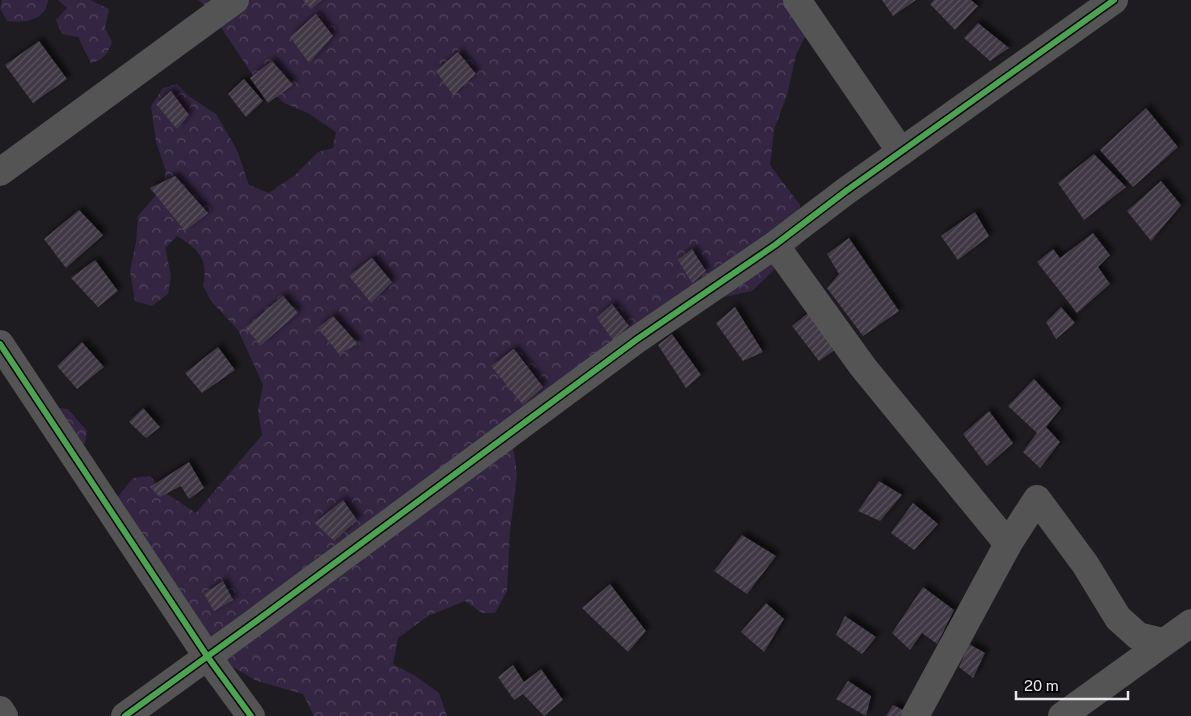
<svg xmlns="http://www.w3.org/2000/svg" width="1191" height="716" font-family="'Public Sans',sans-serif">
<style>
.forest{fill:url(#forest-crowns)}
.building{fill:url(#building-hatch);filter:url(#shadow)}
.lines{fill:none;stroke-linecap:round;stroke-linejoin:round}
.minor{stroke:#545455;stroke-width:28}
.cycleway-casing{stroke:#070609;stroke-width:9}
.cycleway{stroke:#4ca352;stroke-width:6}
</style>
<defs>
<pattern id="forest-crowns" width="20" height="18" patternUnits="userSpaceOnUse" patternTransform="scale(1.25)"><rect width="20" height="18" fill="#342542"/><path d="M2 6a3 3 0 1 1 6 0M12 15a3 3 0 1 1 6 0" fill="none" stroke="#51455d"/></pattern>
<pattern id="building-hatch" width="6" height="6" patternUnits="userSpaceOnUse" patternTransform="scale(1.25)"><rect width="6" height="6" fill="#403845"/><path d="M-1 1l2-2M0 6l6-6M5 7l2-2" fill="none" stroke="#5c5560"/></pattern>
<filter id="shadow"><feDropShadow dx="4.5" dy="-4.5" stdDeviation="2.5" flood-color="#0009"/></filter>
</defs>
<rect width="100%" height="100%" fill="#1e1c20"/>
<g class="forest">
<path d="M2 0H48C46 21 24 23 7 21L0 8Z"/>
<path d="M58 0H90L109 9 105 28 112 42C108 53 104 60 91 63L78 37 62 34 56 20 67 8Z"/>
<path d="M198 0H814L815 17 796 55 787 95 774 130 770 165 800 205 801 244 752 291 719 298 630 331 513 446 517 474 510 532 507 591 495 613H482L465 601 428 616 398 638 393 664 417 677 439 693 447 716H314L303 694 257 681 223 661 116 499 133 478 150 476 164 492 196 513 262 435 258 411 263 385 238 330 212 302 203 286C209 259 198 249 177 236L165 248 171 275 168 294 152 306 135 301 130 271 136 242 138 216 163 187 166 171 156 142 151 106 163 88 177 84 190 97 216 114 237 150 249 185 269 193 295 175 318 152 333 148 336 132 308 113 284 103 252 74 208 8Z"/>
<path d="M51 407 68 409 87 431 85 444 74 451Z"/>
</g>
<g class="building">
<path d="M303 0H322L311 9Z"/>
<path d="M882 0H916L893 16Z"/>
<path d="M934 0H971L978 6 955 30 930 4Z"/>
<path d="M316 14 333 36 309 63 290 37Z"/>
<path d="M978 23 1009 48 990 61 964 38Z"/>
<path d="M39 41 67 79 33 103 5 65Z"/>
<path d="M458 52 476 74 453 95 436 71Z"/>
<path d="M272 61 293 85 268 103 250 78Z"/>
<path d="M244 79 263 101 246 117 228 94Z"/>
<path d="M171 91 189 115 177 129 156 104Z"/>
<path d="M1146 108 1178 147 1133 187 1100 150Z"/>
<path d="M1094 154 1126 187 1084 220 1058 183Z"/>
<path d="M175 176 208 213 185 231 150 188Z"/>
<path d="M1161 181 1181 205 1151 241 1127 211Z"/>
<path d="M79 210 103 235 66 268 44 239Z"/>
<path d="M975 212 989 236 958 260 941 236Z"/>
<path d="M1093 233 1110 255 1098 267 1110 284 1077 313 1037 262 1053 249 1060 258Z"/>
<path d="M849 238 899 311 863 336 827 288 839 274 827 254Z"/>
<path d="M692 249 706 271 692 283 678 260Z"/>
<path d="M372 258 392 282 371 303 349 276Z"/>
<path d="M95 260 118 291 98 307 71 278Z"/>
<path d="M283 296 298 313 261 345 245 328Z"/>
<path d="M612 304 629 326 613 340 597 318Z"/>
<path d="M735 307 763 352 743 361 716 323Z"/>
<path d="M1061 307 1075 323 1056 339 1046 322Z"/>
<path d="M812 310 839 347 819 361 792 326Z"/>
<path d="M333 316 358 344 339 354 318 328Z"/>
<path d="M672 334 701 375 686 388 658 345Z"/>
<path d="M82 342 104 367 77 389 57 366Z"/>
<path d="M218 347 235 370 202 393 185 373Z"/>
<path d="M514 349 543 387 523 405 491 366Z"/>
<path d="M1034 379 1061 408 1046 427 1060 442 1040 468 1023 452 1037 433 1008 406Z"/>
<path d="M143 408 160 427 146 438 129 422Z"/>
<path d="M989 411 1013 443 987 466 963 434Z"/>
<path d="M189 462 204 488 189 499 181 486 160 497 150 487Z"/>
<path d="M879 481 902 495 880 521 858 511Z"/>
<path d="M343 500 357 520 334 541 315 523Z"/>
<path d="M913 503 938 524 914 550 891 533Z"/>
<path d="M742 535 776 556 747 594 714 571Z"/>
<path d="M223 581 233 600 214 611 204 594Z"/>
<path d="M610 584 646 631 628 652 582 608Z"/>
<path d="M923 587 954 610 937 644 922 633 910 650 892 633Z"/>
<path d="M766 603 784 619 764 652 741 632Z"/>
<path d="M845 616 876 637 862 654 836 635Z"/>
<path d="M969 644 985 653 973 678 959 667Z"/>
<path d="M513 665 524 682 541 669 563 700 544 716 523 694 514 700 498 677Z"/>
<path d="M848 681 871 696 866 716 836 699Z"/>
<path d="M893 705 909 713 907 716H886Z"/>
</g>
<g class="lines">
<g class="minor">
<path d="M797 0 901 152"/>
<path d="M0 172 235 0"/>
<path d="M775 245 863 367 1008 544"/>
<path d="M0 344 207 656 251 716"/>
<path d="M0 710 4 716"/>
<path d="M125 716 255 622 636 340 775 245 846 191 1114 0"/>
<path d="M915 716 1008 544 1037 499 1085 564 1118 618 1138 636 1163 642"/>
<path d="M1062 716 1191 623"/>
</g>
<g class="cycleway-casing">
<g id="cycleway">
<path d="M0 344 207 656 251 716"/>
<path d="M125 716 255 622 636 340 775 245 846 191 1114 0"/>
</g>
</g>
<use href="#cycleway" class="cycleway"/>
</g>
<path d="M1016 691v8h112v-8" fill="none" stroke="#e8e6eb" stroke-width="2.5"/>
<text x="1024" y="691" font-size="15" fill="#e8e6eb" stroke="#070609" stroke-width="4" paint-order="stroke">20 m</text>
</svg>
